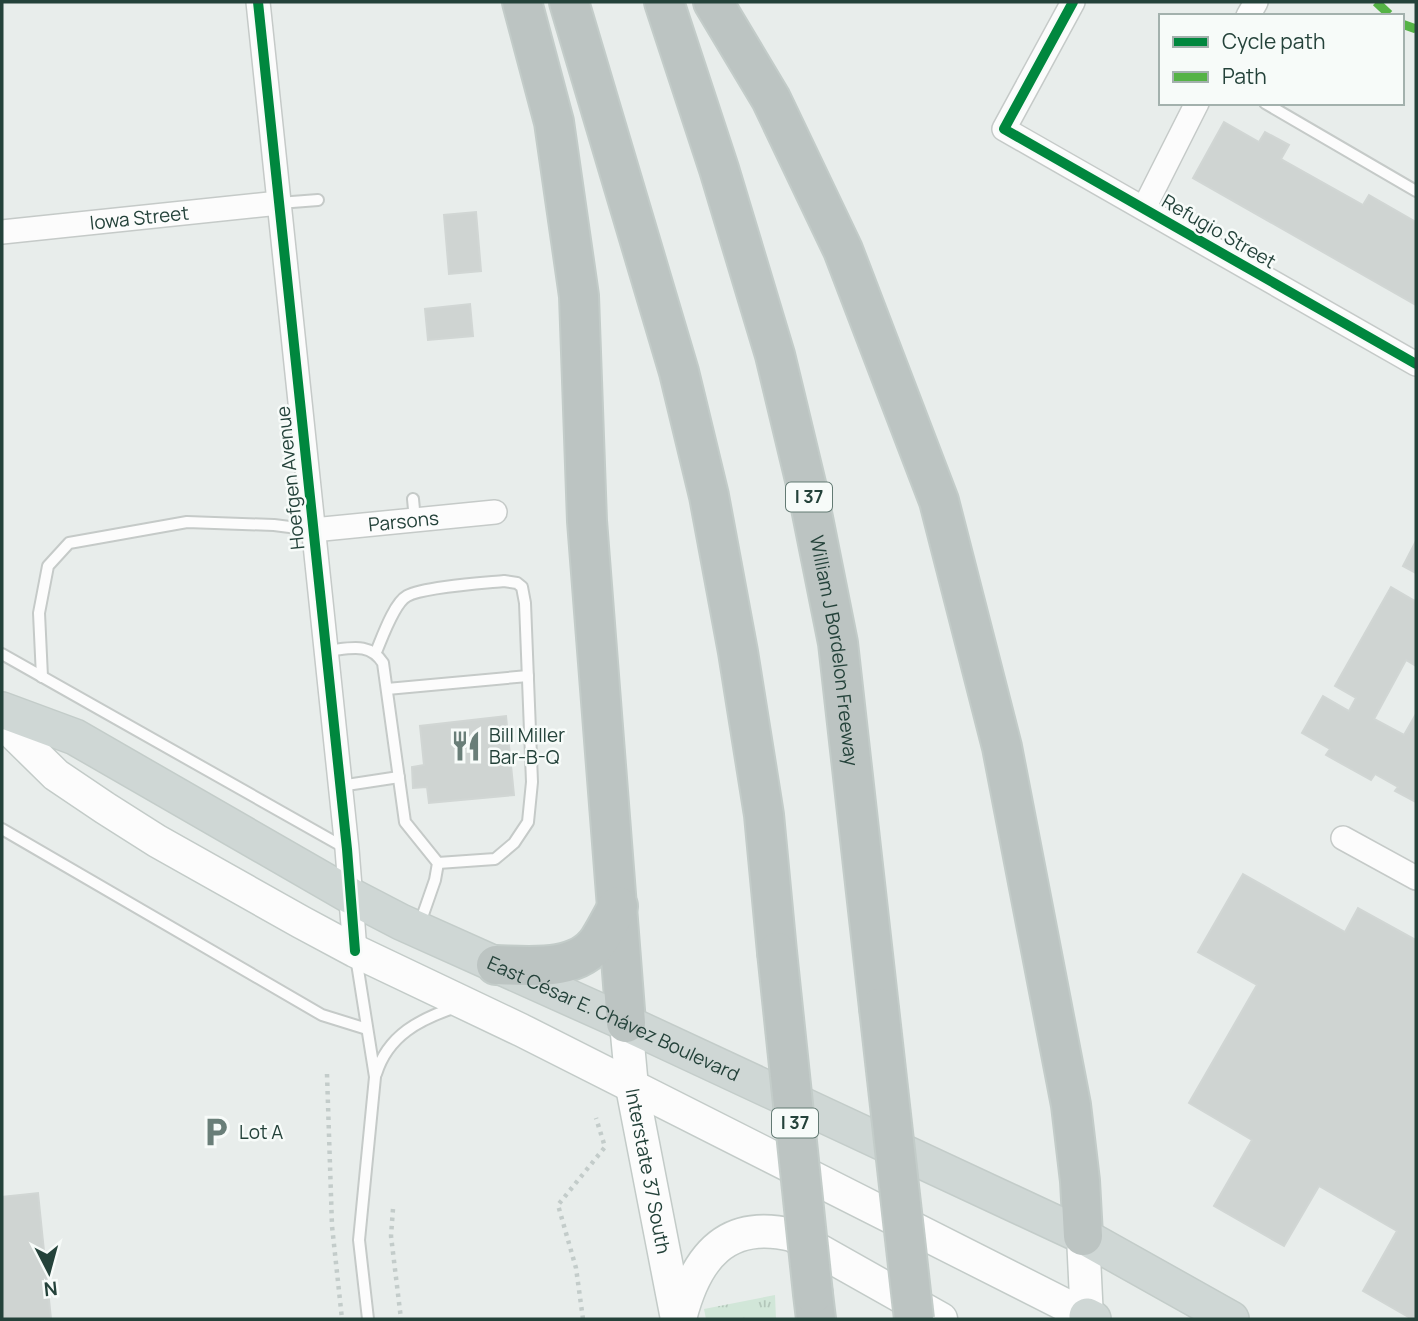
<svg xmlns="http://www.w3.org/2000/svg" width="1418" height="1321" font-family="Manrope,sans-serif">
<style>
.grass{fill:url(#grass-tufts)}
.building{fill:#cfd4d2;stroke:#d1d6d4;stroke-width:2}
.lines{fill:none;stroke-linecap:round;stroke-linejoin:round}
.lane-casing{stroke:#c5cac8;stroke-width:14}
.street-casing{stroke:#c5cac8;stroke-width:26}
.secondary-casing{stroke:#c3cbc8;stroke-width:35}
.primary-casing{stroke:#c3ccc9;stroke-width:38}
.highway-casing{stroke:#c3ccc9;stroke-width:42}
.path{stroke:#c3ccca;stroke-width:4.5;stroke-dasharray:3.5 5;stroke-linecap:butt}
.lane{stroke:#fcfcfc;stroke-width:10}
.street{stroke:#fcfcfc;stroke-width:23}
.secondary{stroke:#fcfcfc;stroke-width:32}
.primary{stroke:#cfd7d5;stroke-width:35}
.highway{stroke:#bcc4c2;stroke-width:38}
.highway-bridge-casing{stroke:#c3ccc9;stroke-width:42;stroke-linecap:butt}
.highway-bridge{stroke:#bcc4c2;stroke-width:38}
.quiet{stroke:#55b346;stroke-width:9;stroke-dasharray:18 9;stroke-linecap:butt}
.cycleway-casing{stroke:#f7fbf9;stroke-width:15}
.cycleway{stroke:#00873e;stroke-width:10}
.labels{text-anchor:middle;stroke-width:5;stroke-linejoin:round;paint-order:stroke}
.shield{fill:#f7fbf9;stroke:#637a73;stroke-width:2}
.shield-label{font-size:18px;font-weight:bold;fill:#24423a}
.street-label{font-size:19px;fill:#24423a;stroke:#f7fbf9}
.poi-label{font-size:19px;fill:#24423a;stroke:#f7fbf9;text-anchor:start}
</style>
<defs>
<pattern id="grass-tufts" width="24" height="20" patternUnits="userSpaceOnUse" patternTransform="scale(1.75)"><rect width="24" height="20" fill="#d1e6d8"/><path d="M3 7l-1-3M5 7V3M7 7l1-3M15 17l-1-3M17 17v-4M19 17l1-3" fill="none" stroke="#b3c6ba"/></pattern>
</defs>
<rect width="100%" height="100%" fill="#e8edeb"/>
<path class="grass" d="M775 1295 776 1319H706L704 1309Z"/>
<g class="building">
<path d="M1224 122 1259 142 1265 132 1289 145 1281 159 1363 205 1369 195 1416 222V305L1193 178Z"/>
<path d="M476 212 481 271 449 274 444 215Z"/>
<path d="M470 304 473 336 428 340 425 309Z"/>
<path d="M1416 541V573L1403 566Z"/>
<path d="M1391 587 1415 601 1416 599V666L1406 660 1374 719 1404 735 1416 714V802L1395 791 1398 787 1375 774 1371 780 1326 755 1330 749 1302 733 1323 696 1349 711 1356 698 1335 686Z"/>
<path d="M506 716 514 795 429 803 427 787 413 788 412 767 424 765 420 726Z"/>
<path d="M1243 874 1345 932 1358 908 1416 940V1319H1412L1363 1291 1397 1231 1319 1186 1284 1246 1214 1206 1252 1140 1189 1103 1257 985 1198 952Z"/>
<path d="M38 1193 51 1319H2V1197Z"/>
</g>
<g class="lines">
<g class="lane-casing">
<g id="lane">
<path d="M1265 103 1416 191"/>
<path d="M279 203 318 200"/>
<path d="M413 499 415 520"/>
<path d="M325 651C349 649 369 641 383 663L405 822 438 863 435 880 419 926"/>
<path d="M376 652C382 638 394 603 407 596 423 587 484 583 504 581L517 583 522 587 525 603 532 782 528 822 514 843 495 859 438 863"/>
<path d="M2 654 347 849"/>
<path d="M42 677 39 613 48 566 69 543 187 522 274 525 313 530"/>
<path d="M387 689 528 676"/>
<path d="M340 786 399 777"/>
<path d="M2 829 322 1015 367 1029"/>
<path d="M356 957 375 1077 359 1240 368 1319"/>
<path d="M376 1074C388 1035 420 1019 456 1007"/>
</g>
</g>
<g class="street-casing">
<g id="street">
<path d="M258 2 347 849 355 951"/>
<path d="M1073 2 1004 129 1416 364"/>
<path d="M1248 16 1256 2"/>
<path d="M1144 208 1197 103"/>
<path id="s1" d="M2 232 279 203"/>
<path id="s2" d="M313 530 495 512"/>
<path d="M1343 838 1416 878"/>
</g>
</g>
<g class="secondary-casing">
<g id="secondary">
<path d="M2 722 56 775 105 808 157 841 301 922 355 951 521 1030 1087 1316"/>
<path id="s3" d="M626 1023 632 1087 677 1319"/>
<path d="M1083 1236 1087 1319"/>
<path d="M680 1319C695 1259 725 1219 792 1235L941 1319"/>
</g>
</g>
<g class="primary-casing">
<g id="primary">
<path id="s4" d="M2 710 75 737 351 896 401 922 626 1023 1083 1236 1231 1319"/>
<path d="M1087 1316 1093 1319"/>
</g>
</g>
<g class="highway-casing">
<g id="highway">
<path d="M522 2 554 122 579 296 587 521 626 1023"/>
<path d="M569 2 679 372 709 496 738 652 764 815 777 952"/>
<path id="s5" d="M664 2 719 169 775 355 807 488 838 643 879 1008"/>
<path d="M713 2 771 99 843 250 939 501 1002 747 1071 1105 1080 1181 1083 1236"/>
<path d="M496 965C530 966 578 972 599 940 606 929 612 917 618 906"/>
<path d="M813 1294 816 1319"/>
</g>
</g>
<g class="path">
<path d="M327 1074 332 1226 342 1319"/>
<path d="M393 1209 391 1236 401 1319"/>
<path d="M583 1319 576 1268 558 1205 605 1147 596 1118"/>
</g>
<use href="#lane" class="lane"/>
<use href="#street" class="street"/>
<use href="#secondary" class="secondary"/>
<use href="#primary" class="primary"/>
<use href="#highway" class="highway"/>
<g class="highway-bridge-casing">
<g id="highway-bridge">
<path d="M777 952 813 1294"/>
<path d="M879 1008 914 1319"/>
</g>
</g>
<use href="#highway-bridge" class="highway-bridge"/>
<g class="quiet">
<path d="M1376 2 1391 16"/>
<path d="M1402 24 1416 29"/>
</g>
<g class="cycleway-casing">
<g id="cycleway">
<path d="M258 2 347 849 355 951"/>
<path d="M1073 2 1004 129 1416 364"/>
</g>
</g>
<use href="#cycleway" class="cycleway"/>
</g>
<defs>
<g id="restaurant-bare" transform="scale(2.415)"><path d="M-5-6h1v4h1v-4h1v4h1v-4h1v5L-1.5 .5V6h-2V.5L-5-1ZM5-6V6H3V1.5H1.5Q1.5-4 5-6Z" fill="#697e78" stroke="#f7fbf9" stroke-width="2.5" paint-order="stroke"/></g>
<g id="parking-bare" transform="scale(2.415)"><path d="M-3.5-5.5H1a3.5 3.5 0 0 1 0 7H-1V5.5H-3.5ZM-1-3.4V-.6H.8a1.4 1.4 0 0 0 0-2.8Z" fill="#697e78" stroke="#f7fbf9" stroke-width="2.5" paint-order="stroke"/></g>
</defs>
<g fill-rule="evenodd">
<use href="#restaurant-bare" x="466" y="746"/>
<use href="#parking-bare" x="216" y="1132"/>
</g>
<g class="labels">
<g class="shield">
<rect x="786" y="482.5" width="46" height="29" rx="5"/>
<rect x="772" y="1108.5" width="46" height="29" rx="5"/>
</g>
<g class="shield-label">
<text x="809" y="503">I 37</text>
<text x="795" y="1129">I 37</text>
</g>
<g class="street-label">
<text dy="7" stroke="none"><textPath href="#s1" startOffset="138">Iowa Street</textPath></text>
<text transform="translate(1219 231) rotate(30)" y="7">Refugio Street</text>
<text transform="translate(290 478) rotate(-96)" y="7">Hoefgen Avenue</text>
<text dy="7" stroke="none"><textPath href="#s2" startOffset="91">Parsons</textPath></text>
<text dy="7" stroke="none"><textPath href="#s5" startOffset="672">William J Bordelon Freeway</textPath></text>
<text dy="7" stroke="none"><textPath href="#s4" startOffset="686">East César E. Chávez Boulevard</textPath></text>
<text dy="7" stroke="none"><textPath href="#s3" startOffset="150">Interstate 37 South</textPath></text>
</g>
<g class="poi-label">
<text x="489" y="742">Bill Miller<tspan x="489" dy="22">Bar-B-Q</tspan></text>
<text x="239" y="1139">Lot A</text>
</g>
</g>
<rect width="1418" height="1321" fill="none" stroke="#24423a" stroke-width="7"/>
<rect x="1159" y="14" width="245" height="91" fill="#f7fbf9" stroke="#a3b1ad" stroke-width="2"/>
<rect x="1173" y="37" width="35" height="10" fill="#00873e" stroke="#a3b1ad" stroke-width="2"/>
<text x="1222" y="49" font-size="21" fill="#24423a">Cycle path</text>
<rect x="1173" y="72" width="35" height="10" fill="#55b346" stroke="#a3b1ad" stroke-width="2"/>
<text x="1222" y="84" font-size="21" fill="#24423a">Path</text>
<g transform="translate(49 1272) rotate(174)" stroke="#f7fbf9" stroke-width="5" paint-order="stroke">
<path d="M0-5L12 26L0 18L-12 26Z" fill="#24423a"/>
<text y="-10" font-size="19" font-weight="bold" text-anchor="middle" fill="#24423a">N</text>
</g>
</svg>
